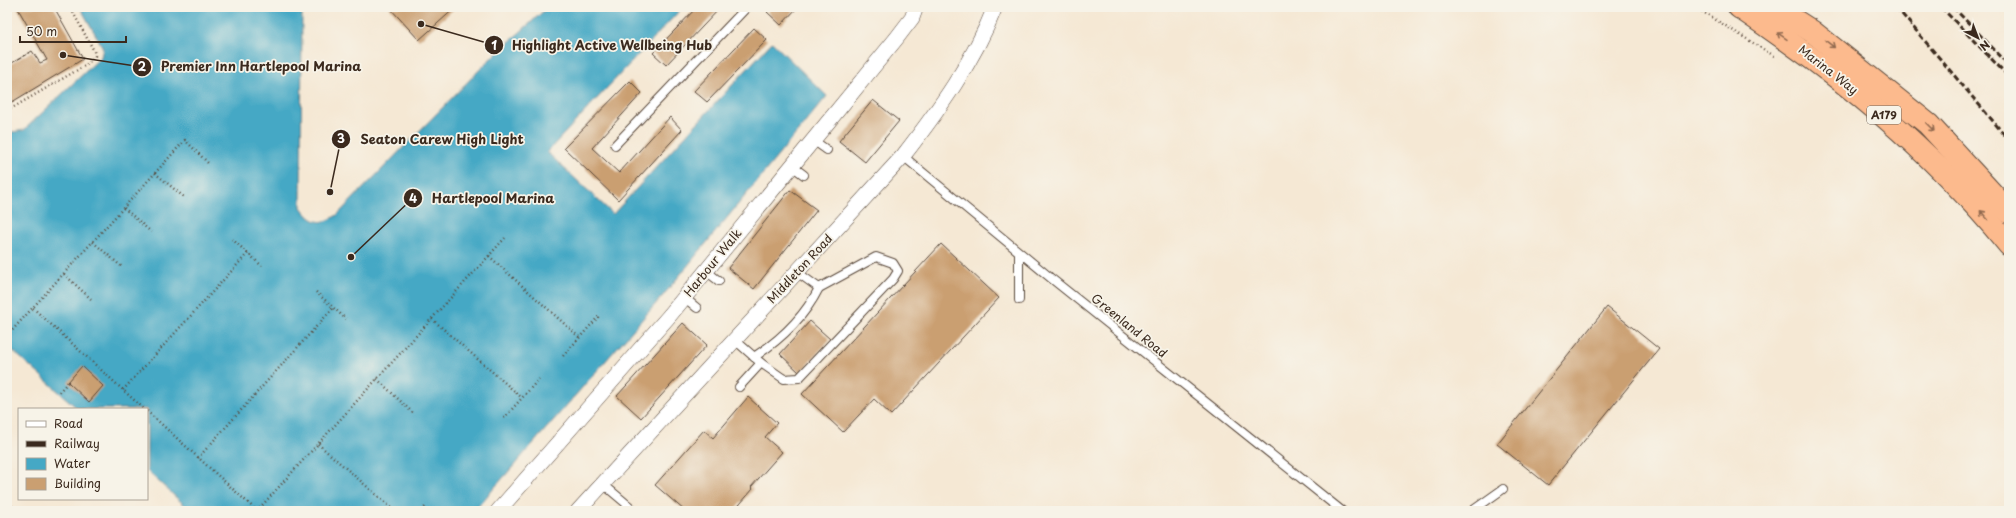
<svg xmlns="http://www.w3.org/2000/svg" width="2016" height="518" font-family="'Playpen Sans',sans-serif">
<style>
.water{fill:#45a8c5;stroke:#406972}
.building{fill:#ca9f71}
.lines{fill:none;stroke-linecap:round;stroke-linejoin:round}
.lane-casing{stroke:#574639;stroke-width:10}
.street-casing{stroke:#574639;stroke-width:16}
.highway-casing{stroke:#574639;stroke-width:24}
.path{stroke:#574639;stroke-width:2.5;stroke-dasharray:1 3;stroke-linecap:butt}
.lane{stroke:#fff;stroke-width:8}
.street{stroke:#fff;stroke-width:15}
.highway{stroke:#fcba8d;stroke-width:22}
.rail{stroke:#3b2a1e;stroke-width:3;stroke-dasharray:6 3;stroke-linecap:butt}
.oneway{stroke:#926b50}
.labels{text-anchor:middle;stroke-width:3.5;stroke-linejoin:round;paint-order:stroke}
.shield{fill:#f7f3e8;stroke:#73665b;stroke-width:1}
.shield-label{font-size:11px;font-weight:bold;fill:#3b2a1e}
.street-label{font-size:12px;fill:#3b2a1e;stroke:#f7f3e8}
.leader{fill:none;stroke:#3b2a1e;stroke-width:1.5}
.callout-dot{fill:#3b2a1e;stroke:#f7f3e8;stroke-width:1.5}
.mark-label{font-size:12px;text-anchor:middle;font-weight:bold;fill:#fff}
.callout-label{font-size:13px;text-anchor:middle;font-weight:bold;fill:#3b2a1e;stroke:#f7f3e8;stroke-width:3.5;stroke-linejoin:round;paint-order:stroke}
</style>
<rect width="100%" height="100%" fill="#f7f3e8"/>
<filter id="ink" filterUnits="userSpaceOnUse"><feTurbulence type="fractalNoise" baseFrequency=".025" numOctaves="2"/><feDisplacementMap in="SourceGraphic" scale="8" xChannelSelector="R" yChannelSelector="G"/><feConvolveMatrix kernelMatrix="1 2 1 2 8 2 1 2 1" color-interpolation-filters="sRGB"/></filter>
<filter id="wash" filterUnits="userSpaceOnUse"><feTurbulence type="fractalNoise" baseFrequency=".012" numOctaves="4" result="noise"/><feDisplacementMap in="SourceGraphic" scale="16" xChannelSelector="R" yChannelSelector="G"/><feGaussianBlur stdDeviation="0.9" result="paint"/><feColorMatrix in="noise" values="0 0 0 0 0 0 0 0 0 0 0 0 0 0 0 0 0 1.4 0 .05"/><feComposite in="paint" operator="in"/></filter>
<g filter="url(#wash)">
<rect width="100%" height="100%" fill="#f5e8d4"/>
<path class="water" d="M80 7H302L301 207C312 223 321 226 337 215L490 59 548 7H683L547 152 613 214 772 42 827 96 667 291 474 511H191L147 471V409H78L12 350 7 354V130L13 132 24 130 101 57 103 48Z"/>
<g id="blocks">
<g class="building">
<path d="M17 7H54L83 59 7 105V66L32 51 40 63 47 60Z"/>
<path d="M389 7H456L419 40Z"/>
<path d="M697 7H721L666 65 653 53Z"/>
<path d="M772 7H798L781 25 767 12Z"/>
<path d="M754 28 767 40 707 102 694 91Z"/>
<path d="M630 81 642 93 592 148 619 173 670 117 682 130 618 200 564 148Z"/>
<path d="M873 100 899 121 865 162 839 141Z"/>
<path d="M790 190 817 210 754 289 728 268Z"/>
<path d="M941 244 999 298 891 415 874 399 843 432 802 394Z"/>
<path d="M1607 307 1659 349 1548 485 1497 444Z"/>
<path d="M810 321 830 339 800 373 780 354Z"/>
<path d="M683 323 707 345 641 418 617 396Z"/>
<path d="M82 366 103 386 89 402 68 382Z"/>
<path d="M748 397 777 423 765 437 782 452 751 487 753 489 734 511H685L655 485 704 430 713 438Z"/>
</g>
</g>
</g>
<g filter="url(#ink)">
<use href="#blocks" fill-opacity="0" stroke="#574639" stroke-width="1"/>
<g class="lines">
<g class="lane-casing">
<g id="lane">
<path d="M813 140 827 150"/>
<path d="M615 145 747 7"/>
<path d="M903 156 1052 279 1342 511"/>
<path d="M792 166 804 175"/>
<path d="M1019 253V300"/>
<path d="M706 271 719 281"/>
<path d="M685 298 697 308"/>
<path d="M735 340 761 363 784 379 799 378 893 279 898 271 893 263 876 257 819 288 797 272"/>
<path d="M754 357C780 340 805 316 819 288"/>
<path d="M739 387 761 363"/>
<path d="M603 484 635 511"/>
<path d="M7 506 10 511"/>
<path d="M1472 511 1503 489"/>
</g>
</g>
<g class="street-casing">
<g id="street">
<path d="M498 511 670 315 896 39 912 18 916 7"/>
<path d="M578 511 903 156C938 111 974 61 995 7"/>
</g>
</g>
<g class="highway-casing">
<g id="highway">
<path d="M1739 7C1843 77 1929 147 2009 245"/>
<path d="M1774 7 1813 32 1928 124 2009 212"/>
</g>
</g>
<g class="path">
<path d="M1695 7 1776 57"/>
<path d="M7 111 86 65 95 56 94 51 70 7"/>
<path d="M155 173 185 198"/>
<path d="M124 208 151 232"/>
<path d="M232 239 262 266"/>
<path d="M93 242 122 267"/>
<path d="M489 256 579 337"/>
<path d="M64 274 91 299"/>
<path d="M316 292 346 319"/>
<path d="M33 308 144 409"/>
<path d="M432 319 521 397"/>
<path d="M7 336 185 140 209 164"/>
<path d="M563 356 599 316"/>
<path d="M377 379 414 414"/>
<path d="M123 390 248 253"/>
<path d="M59 392 68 382"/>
<path d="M147 411 257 511"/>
<path d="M504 418 539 379"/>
<path d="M318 444 395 511"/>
<path d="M198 458 333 308"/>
<path d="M257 511 505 238"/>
<path d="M422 511 426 506"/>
</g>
<use href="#lane" class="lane"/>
<use href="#street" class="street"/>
<use href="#highway" class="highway"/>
<g class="rail">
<path d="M1896 7 2009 140"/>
<path d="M1941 7 2009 77"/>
<path d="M1953 7 2009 65"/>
</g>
</g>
<defs><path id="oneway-shaft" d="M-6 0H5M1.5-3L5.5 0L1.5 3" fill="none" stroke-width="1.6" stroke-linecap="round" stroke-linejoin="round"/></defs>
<g class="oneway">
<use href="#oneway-shaft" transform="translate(1782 36) rotate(-146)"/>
<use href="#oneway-shaft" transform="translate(1830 44) rotate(38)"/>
<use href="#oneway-shaft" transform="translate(1930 127) rotate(45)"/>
<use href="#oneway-shaft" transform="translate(1984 215) rotate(-131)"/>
</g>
</g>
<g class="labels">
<rect class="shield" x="1867" y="106" width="34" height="18" rx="3"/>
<g class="shield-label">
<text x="1884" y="119">A179</text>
</g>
<g class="street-label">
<text transform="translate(1828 70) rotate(38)" y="4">Marina Way</text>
<text transform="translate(713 263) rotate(-51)" y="4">Harbour Walk</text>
<text transform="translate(800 269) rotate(-47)" y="4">Middleton Road</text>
<text transform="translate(1129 326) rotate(39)" y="4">Greenland Road</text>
</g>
</g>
<path class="leader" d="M421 24L494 45M63 55L142 67M330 192L341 139M351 257L413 198"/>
<g class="callout-dot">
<circle cx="421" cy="24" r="4"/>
<circle cx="63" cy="55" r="4"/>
<circle cx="330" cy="192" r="4"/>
<circle cx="351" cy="257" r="4"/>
<circle cx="494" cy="45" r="10"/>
<circle cx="142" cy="67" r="10"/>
<circle cx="341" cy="139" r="10"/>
<circle cx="413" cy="198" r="10"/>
</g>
<g class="mark-label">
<text x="494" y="50">1</text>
<text x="142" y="71">2</text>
<text x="341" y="143">3</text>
<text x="413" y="203">4</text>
</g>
<g class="callout-label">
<text x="612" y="50">Highlight Active Wellbeing Hub</text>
<text x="261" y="71">Premier Inn Hartlepool Marina</text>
<text x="442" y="144">Seaton Carew High Light</text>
<text x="493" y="203">Hartlepool Marina</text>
</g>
<rect width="2016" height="518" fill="none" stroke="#f7f3e8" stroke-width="24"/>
<rect x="18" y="408" width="130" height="92" fill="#f7f3e8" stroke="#aca397"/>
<rect x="26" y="421" width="20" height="6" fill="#ffffff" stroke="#aca397"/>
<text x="54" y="428" font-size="12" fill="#3b2a1e">Road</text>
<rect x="26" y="441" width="20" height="6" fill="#3b2a1e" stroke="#aca397"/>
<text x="54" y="448" font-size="12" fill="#3b2a1e">Railway</text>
<rect x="26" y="458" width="20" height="12" fill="#45a8c5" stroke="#aca397"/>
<text x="54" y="468" font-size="12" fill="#3b2a1e">Water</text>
<rect x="26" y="478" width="20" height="12" fill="#ca9f71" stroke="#aca397"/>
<text x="54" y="488" font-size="12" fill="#3b2a1e">Building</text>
<g transform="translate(1978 38) rotate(138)" stroke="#f7f3e8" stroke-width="3" paint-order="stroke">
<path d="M0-3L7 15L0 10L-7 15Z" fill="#3b2a1e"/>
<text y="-6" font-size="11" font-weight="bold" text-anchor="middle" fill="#3b2a1e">N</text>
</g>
<path d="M20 36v6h106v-6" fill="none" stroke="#3b2a1e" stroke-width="2"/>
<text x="26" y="36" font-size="12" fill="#3b2a1e" stroke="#f7f3e8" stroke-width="3" paint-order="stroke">50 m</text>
</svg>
